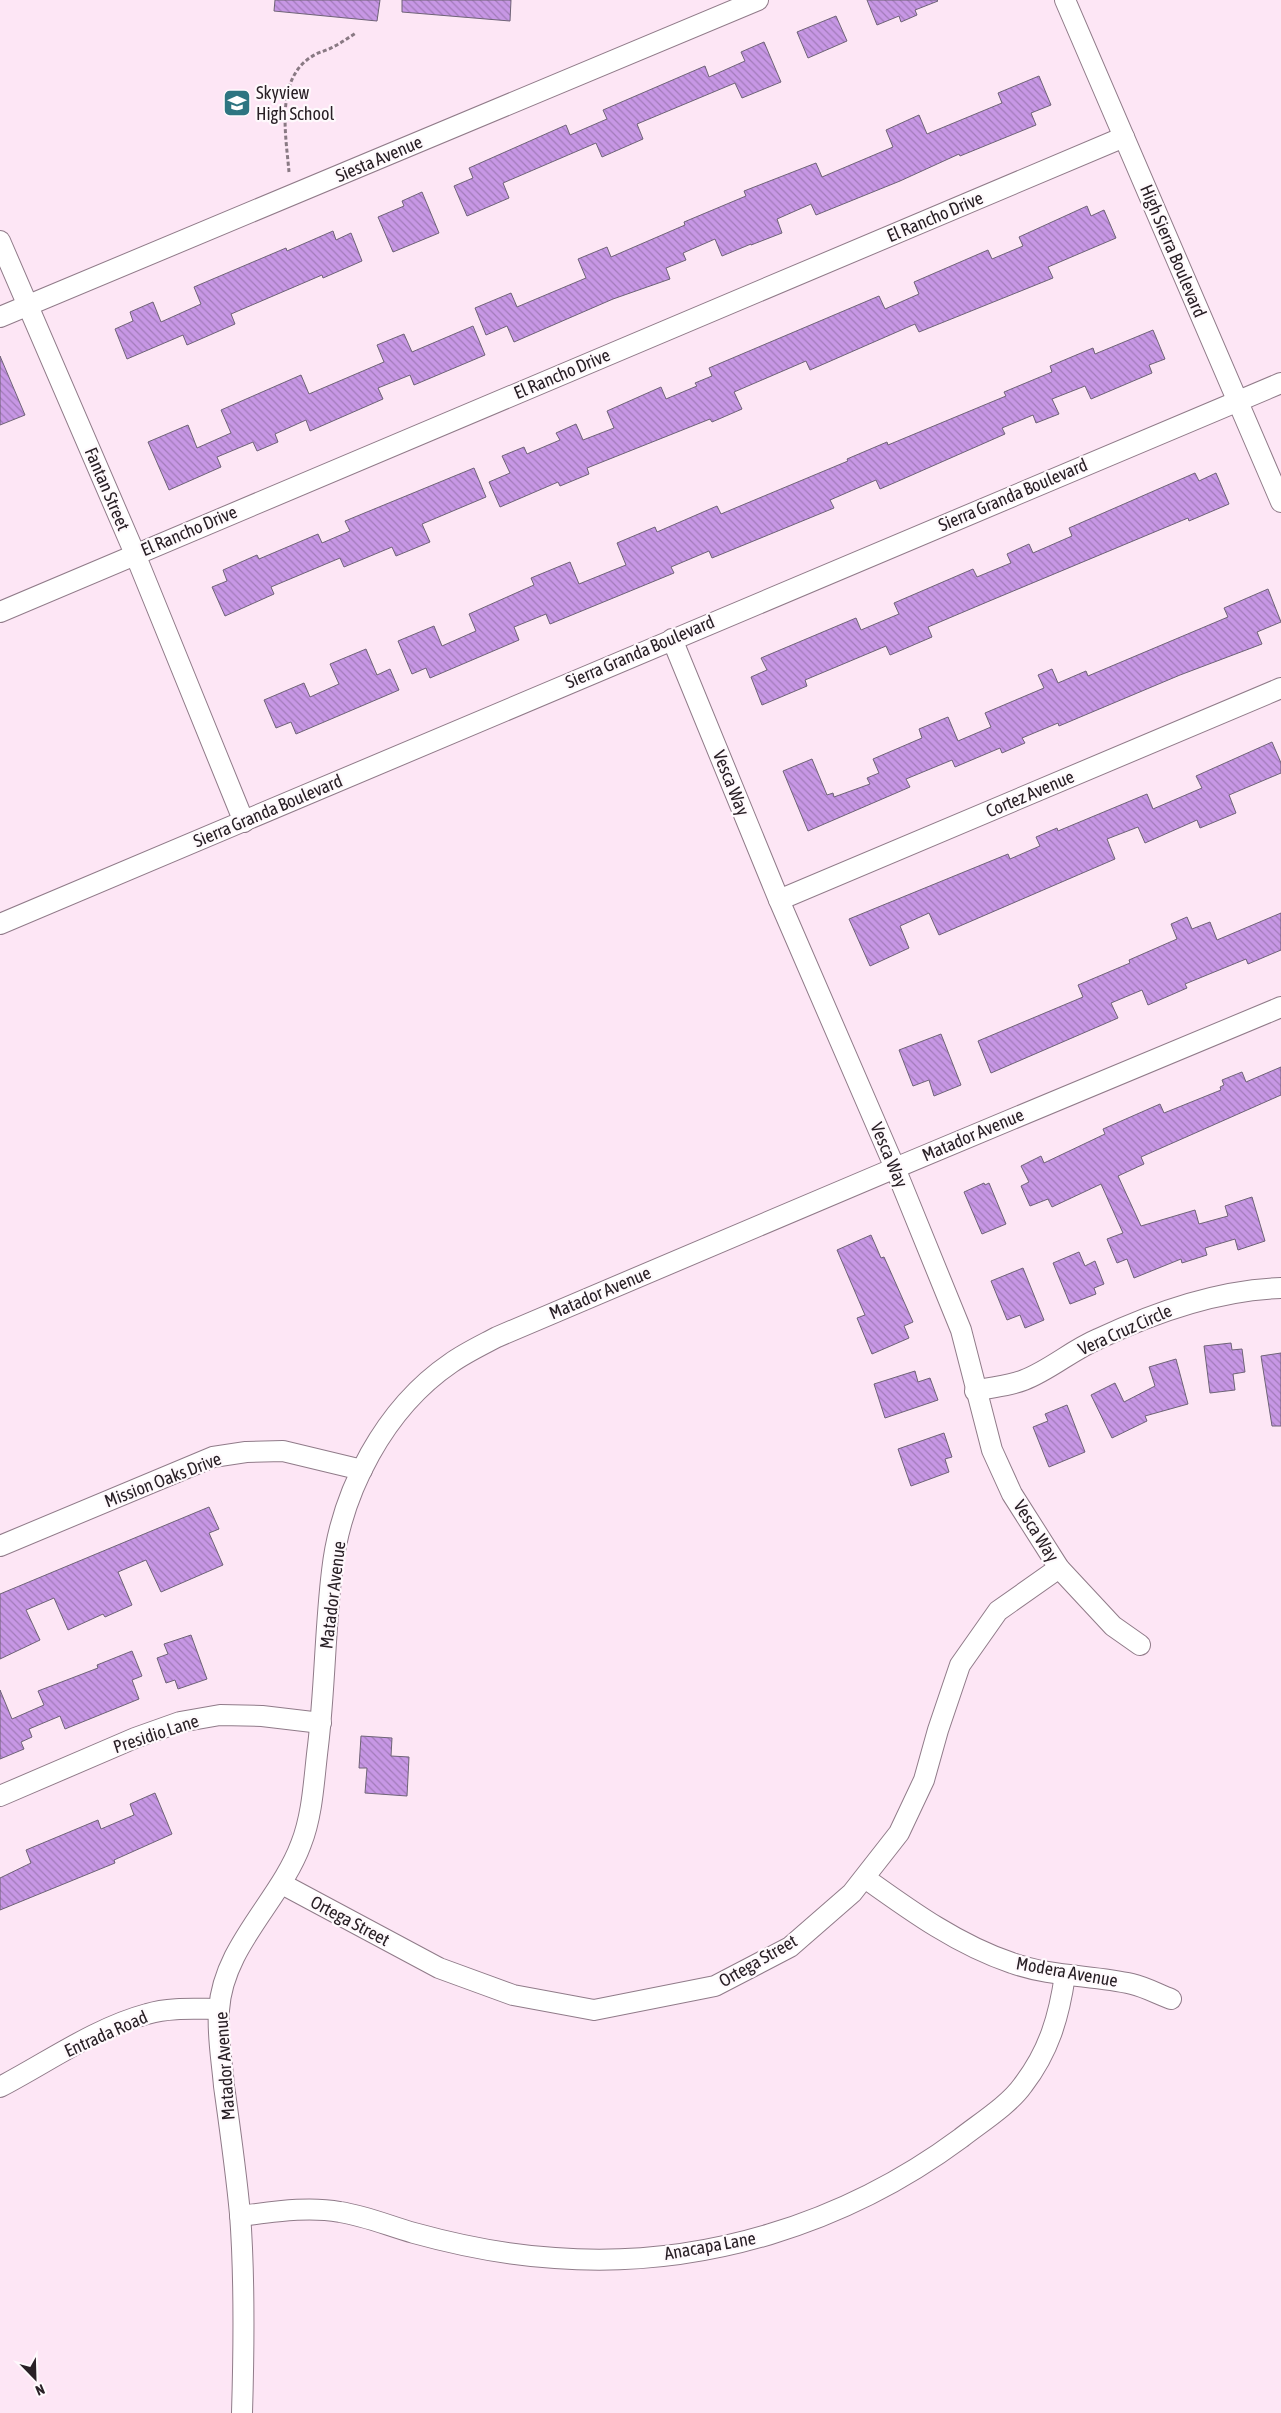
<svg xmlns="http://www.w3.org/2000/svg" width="1281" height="2413" font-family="'Asap Condensed',sans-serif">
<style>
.building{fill:url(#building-back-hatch);stroke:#6e6376}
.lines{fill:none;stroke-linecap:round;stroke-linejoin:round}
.minor-casing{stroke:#907b89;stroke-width:22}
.path{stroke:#897983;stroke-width:3;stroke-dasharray:4 2.5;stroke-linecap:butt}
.minor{stroke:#fff;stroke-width:20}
.labels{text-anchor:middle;stroke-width:4.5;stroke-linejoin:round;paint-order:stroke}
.poi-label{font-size:18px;fill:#292026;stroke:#fef9fc;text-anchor:start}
.street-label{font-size:18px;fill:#292026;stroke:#fef9fc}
</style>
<defs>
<pattern id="building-back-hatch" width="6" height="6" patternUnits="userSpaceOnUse" patternTransform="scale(1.25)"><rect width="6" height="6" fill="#c797e5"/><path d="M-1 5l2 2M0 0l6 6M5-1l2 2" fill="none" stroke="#a27bb9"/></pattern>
</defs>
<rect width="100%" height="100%" fill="#fde6f5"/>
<g class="building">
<path d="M275 0H380L377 21 274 11Z"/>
<path d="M402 0H511L510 21 402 12Z"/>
<path d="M867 0H937L938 1 915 10 917 15 901 22 899 16 877 25Z"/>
<path d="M836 16 847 41 808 58 797 32Z"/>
<path d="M764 42 781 82 742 98 735 83 637 124 643 139 602 157 596 143 503 183 509 198 467 216 454 186 473 178 469 168 566 125 570 135 607 119 603 110 705 66 709 77 745 61 741 52Z"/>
<path d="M1039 76 1051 105 1031 113 1036 125 960 156 959 154 900 181 816 215 811 204 777 219 782 233 751 245V244L722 256 715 239 683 253 686 260 666 268 670 279 613 299 514 342 507 326 486 335 475 308 511 293 517 307 586 278 578 259 607 247 611 257 685 225 684 222 746 196 744 191 816 163 822 177 893 147 886 130 919 115 927 134 1002 103 998 93Z"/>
<path d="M422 192 439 233 393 252 378 217 404 206 402 201Z"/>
<path d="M1087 206 1091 216 1104 210 1116 238 1048 267 1053 278 919 332 915 324 810 370 806 361 734 392 742 409 712 422 710 419 587 468 589 474 560 486 558 482 500 507 489 482 510 473 502 456 524 447 527 454 560 440 556 433 576 424 583 440 614 428 607 411 661 387 666 399 697 386 695 383 712 376 709 368 879 296 885 309 919 294 914 282 988 250 992 259 1023 246 1019 237Z"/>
<path d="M333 231 336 240 351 233 362 261 323 278 322 275 231 314 235 324 187 345 183 335 127 359 115 329 133 321 130 312 153 302 161 322 201 304 194 287 286 248 287 251Z"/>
<path d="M473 326 485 355 414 385 410 375 378 388 383 399 310 431 306 420 275 434 278 442 257 451 253 442 217 457 221 467 169 490 148 442 188 425 197 448 231 433 221 410 301 375 309 394 384 362 377 345 404 334 412 352Z"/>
<path d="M1153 330 1165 359 1149 365 1152 373 1091 399 1085 386 1052 399 1059 414 1036 423 1033 415 1002 428 1005 434 903 479 880 489 876 480 830 500 834 508 712 558 709 551 671 567 674 573 550 624 546 614 514 627 519 640 430 678 426 668 412 674 398 641 434 626 442 646 476 631 469 614 534 585 531 578 570 562 579 584 611 571 626 565 617 543 655 527 657 532 717 506 721 514 848 461 847 459 887 442 888 445 1006 396 1004 392 1052 372 1050 366 1093 348 1095 354Z"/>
<path d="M0 356 25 415 0 425Z"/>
<path d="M474 468 486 497 422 524 430 542 396 556 392 547 344 567 340 558 271 587 274 594 225 616 212 587 227 581 223 570 257 555 259 559 318 534 322 543 350 531 345 521Z"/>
<path d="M1195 473 1199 481 1216 473 1229 504 1189 521 1188 518 987 602 928 627 932 637 890 655 886 646 805 680 807 686 762 705 751 677 767 670 761 658 856 618 861 630 899 614 894 603 973 569 977 577 1011 563 1007 554 1029 544 1033 553 1072 536 1069 528Z"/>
<path d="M1268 589 1281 622 1257 632 1262 644 1180 675 1059 726 1058 723 1022 738 1025 743 1002 753 1000 748 955 767 952 760 935 767 906 779 910 787 808 831 783 771 812 759 827 795 833 793 834 797 870 784 867 778 879 773 873 759 922 738 919 729 948 717 958 741 991 727 985 713 1044 688 1038 675 1052 669 1058 683 1086 671 1088 676 1228 617 1224 608Z"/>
<path d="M366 649 377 675 390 669 399 690 296 734 291 722 276 728 264 700 304 683 310 697 339 684 330 664Z"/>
<path d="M1272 742 1281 763V773L1229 795 1236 813 1200 828 1197 820 1145 843 1138 827 1107 839 1115 859 939 935 929 913 900 926 909 948 870 966 849 919 1008 854 1010 859 1040 846 1036 837 1057 828 1058 831 1147 794 1153 809 1202 788 1196 776Z"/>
<path d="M1281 913V950L1248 964 1246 959 1185 984 1187 988 1148 1005 1142 990 1111 1003 1118 1018 991 1073 978 1041 1083 997 1078 985 1130 963 1129 960 1177 939 1171 924 1187 917 1192 929 1210 922 1217 940Z"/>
<path d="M941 1034 961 1085 934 1096 929 1080 913 1086 899 1050Z"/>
<path d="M1281 1067V1095L1141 1157 1144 1164 1118 1176 1141 1226 1195 1210 1199 1224 1228 1216 1225 1206 1252 1197 1265 1241 1238 1250 1235 1239 1205 1248 1207 1255 1182 1263 1181 1259 1134 1278 1127 1259 1117 1263 1107 1239 1123 1233 1101 1184 1052 1207 1048 1199 1030 1206 1021 1186 1029 1182 1021 1166 1041 1156 1044 1163 1105 1134 1103 1129 1160 1104 1164 1113 1221 1090 1220 1087 1224 1085 1222 1080 1242 1072 1246 1082Z"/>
<path d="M984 1183 985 1185 989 1183 1006 1224 982 1234 964 1192Z"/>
<path d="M871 1235 881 1258 884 1257 913 1322 904 1326 909 1338 872 1354 857 1318 865 1315 837 1250Z"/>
<path d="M1079 1252 1085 1266 1095 1261 1104 1284 1094 1288 1096 1294 1070 1304 1053 1263Z"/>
<path d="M1023 1268 1044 1320 1025 1328 1020 1315 1007 1320 991 1281Z"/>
<path d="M1231 1343 1232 1350 1242 1349 1245 1372 1233 1374 1235 1390 1210 1393 1204 1346Z"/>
<path d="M1281 1353V1426H1272L1261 1356Z"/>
<path d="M1176 1359 1188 1404 1145 1416 1147 1421 1112 1438 1091 1395 1115 1383 1124 1402 1155 1386 1149 1367Z"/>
<path d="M915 1371 918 1382 930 1378 938 1400 885 1418 874 1384Z"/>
<path d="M1067 1405 1085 1452 1049 1467 1033 1427 1048 1421 1045 1414Z"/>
<path d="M944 1433 952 1457 945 1459 949 1472 911 1486 898 1449Z"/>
<path d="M209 1507 219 1529 209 1533 223 1565 161 1592 146 1560 118 1572 132 1605 105 1617 103 1614 68 1630 54 1598 26 1610 40 1640 0 1659V1594Z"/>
<path d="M191 1635 207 1679 178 1689 175 1680 166 1683 157 1658 168 1654 164 1644Z"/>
<path d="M132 1651 142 1676 132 1680 139 1699 65 1729 60 1716 29 1729 32 1737 21 1742 24 1749 0 1759V1690L12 1719 44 1705 38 1691 98 1668 97 1665Z"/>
<path d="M361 1736 392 1738 391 1756 409 1757 407 1796 365 1793 367 1768H359Z"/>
<path d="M155 1793 172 1834 114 1860 115 1863 0 1910V1878L31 1863 26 1850 98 1820 101 1829 134 1815 130 1804Z"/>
</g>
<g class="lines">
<g class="minor-casing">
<g id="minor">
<path d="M1065 0 1281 502"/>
<path d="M0 241 135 554 244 822"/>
<path d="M0 317 758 0"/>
<path d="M0 612 1124 137"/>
<path d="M672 639 779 900 895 1168 961 1330 992 1450 1012 1494 1059 1568 1113 1626 1140 1645"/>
<path d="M779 900 1281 688"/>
<path d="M0 924 1281 383"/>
<path d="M975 1391C991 1387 1009 1386 1024 1380 1050 1370 1072 1350 1098 1339 1155 1312 1217 1290 1281 1288"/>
<path d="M0 1546 213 1457 246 1452 283 1451 362 1470"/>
<path d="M0 1796 135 1738 180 1722 220 1715 262 1716 321 1723"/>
<path d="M865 1878C911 1911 958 1945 1012 1963 1051 1977 1092 1975 1132 1984 1145 1987 1158 1994 1171 1999"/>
<path d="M282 1884 439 1968 513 1995 594 2010 715 1986 790 1947 852 1893 899 1833 924 1780 938 1730 960 1665 998 1611 1059 1568"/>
<path d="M0 2087C48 2062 95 2028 147 2014 170 2007 195 2009 219 2009"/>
<path d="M240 2216C273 2212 307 2206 340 2212 366 2216 389 2226 414 2233 461 2246 507 2255 555 2258 701 2269 845 2224 961 2138 980 2123 1009 2105 1023 2085 1049 2051 1059 2017 1065 1975"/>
<path d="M242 2413C244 2347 245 2280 240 2214 236 2171 230 2129 224 2086 222 2061 217 2035 219 2010 223 1946 280 1901 301 1844 313 1814 314 1777 318 1746 325 1687 325 1629 332 1571 341 1491 385 1408 451 1363 465 1353 482 1345 497 1337L895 1168 1281 1007"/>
</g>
</g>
<path class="path" d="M289 172C286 136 275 80 311 57 318 52 326 51 333 47 341 43 348 38 356 33"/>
<use href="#minor" class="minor"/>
</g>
<defs>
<g id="school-square" transform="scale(1.4375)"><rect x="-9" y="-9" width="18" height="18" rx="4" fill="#2e7581" stroke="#fef9fc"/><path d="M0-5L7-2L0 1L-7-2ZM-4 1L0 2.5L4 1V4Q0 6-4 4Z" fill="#fff"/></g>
</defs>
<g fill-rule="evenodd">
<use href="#school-square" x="237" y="103"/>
</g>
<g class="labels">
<g class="poi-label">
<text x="256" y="99">Skyview<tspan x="256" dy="21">High School</tspan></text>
</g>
<g class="street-label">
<text transform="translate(379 159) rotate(-23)" y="6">Siesta Avenue</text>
<text transform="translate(935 217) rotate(-23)" y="6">El Rancho Drive</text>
<text transform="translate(1173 251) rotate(67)" y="6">High Sierra Boulevard</text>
<text transform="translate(562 374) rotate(-23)" y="6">El Rancho Drive</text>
<text transform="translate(107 489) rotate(67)" y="6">Fantan Street</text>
<text transform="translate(1013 495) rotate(-23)" y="6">Sierra Granda Boulevard</text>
<text transform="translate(189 531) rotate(-23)" y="6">El Rancho Drive</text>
<text transform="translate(640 652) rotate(-23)" y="6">Sierra Granda Boulevard</text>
<text transform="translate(731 783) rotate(68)" y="6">Vesca Way</text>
<text transform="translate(1030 794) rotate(-23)" y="6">Cortez Avenue</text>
<text transform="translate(268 811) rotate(-23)" y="6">Sierra Granda Boulevard</text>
<text transform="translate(973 1135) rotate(-23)" y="6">Matador Avenue</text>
<text transform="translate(889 1155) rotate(67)" y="6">Vesca Way</text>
<text transform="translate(600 1293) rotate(-23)" y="6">Matador Avenue</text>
<text transform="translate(1125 1330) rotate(-24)" y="6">Vera Cruz Circle</text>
<text transform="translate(163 1480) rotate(-21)" y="6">Mission Oaks Drive</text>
<text transform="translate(1036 1531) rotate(58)" y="6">Vesca Way</text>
<text transform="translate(333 1595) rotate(-83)" y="6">Matador Avenue</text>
<text transform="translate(156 1734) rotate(-18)" y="6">Presidio Lane</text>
<text transform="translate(350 1921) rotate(28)" y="6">Ortega Street</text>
<text transform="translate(758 1961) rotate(-30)" y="6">Ortega Street</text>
<text transform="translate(1067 1972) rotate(10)" y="6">Modera Avenue</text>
<text transform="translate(106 2034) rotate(-24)" y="6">Entrada Road</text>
<text transform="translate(225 2066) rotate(-94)" y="6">Matador Avenue</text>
<text transform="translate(710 2246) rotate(-10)" y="6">Anacapa Lane</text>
</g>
</g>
<g transform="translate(35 2378) rotate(157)" stroke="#fef9fc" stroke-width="4" paint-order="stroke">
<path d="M0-4L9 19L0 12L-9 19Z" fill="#292026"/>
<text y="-8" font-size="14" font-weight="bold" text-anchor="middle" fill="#292026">N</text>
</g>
</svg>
